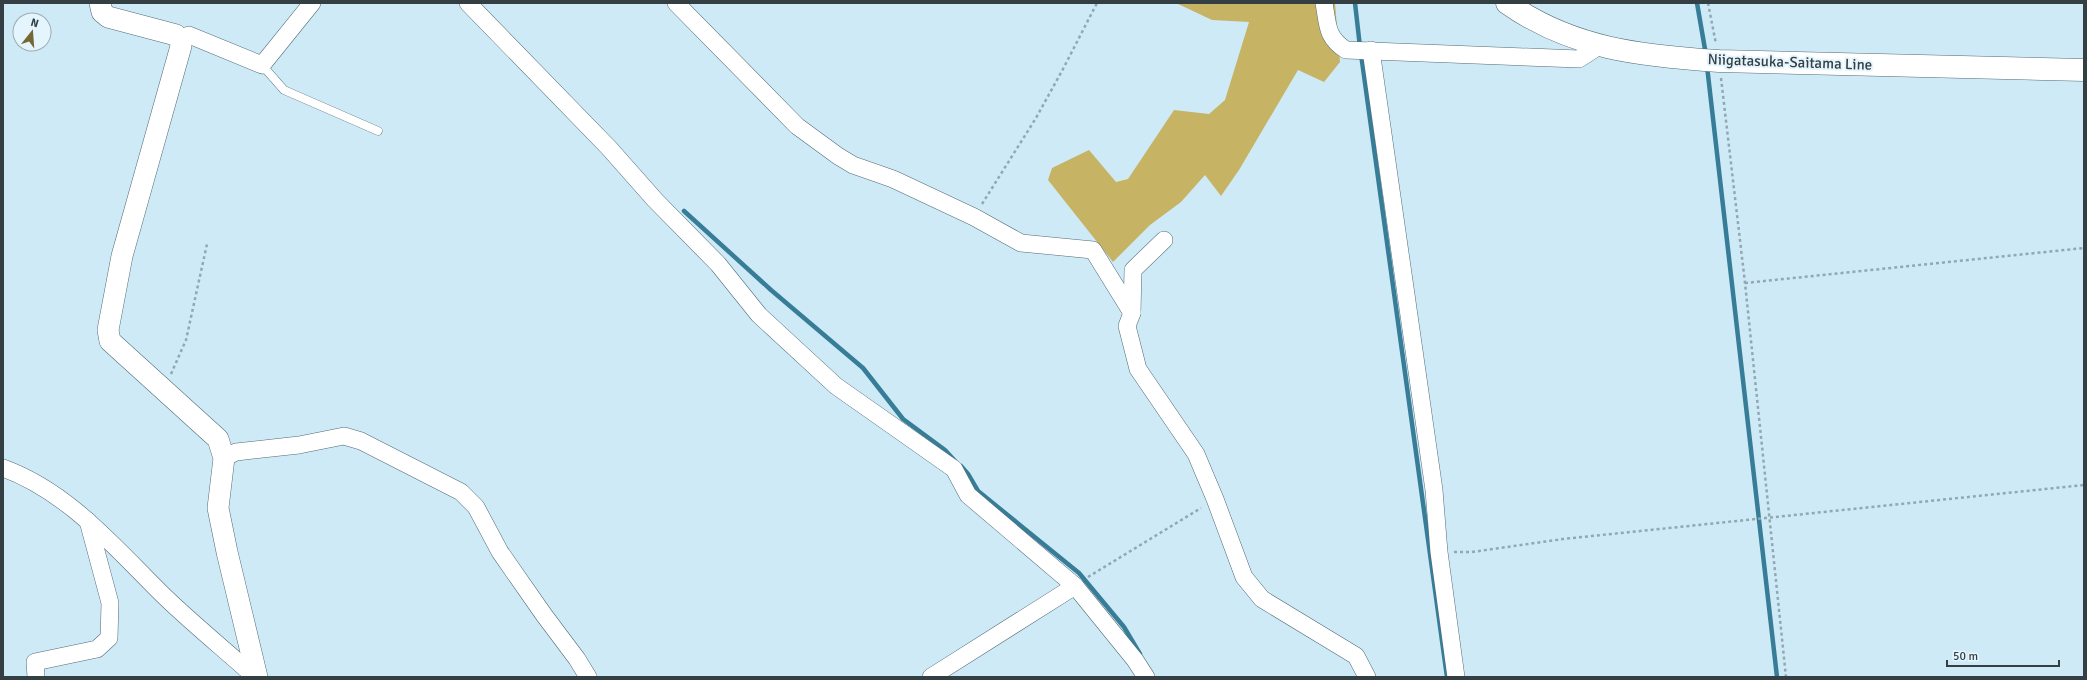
<svg xmlns="http://www.w3.org/2000/svg" width="2087" height="680" font-family="Signika,sans-serif">
<style>
.forest{fill:#c6b364}
.lines{fill:none;stroke-linecap:round;stroke-linejoin:round}
.stream{stroke:#377d97;stroke-width:4.5}
.service-casing{stroke:#526b76;stroke-width:9}
.minor-casing{stroke:#526b76;stroke-width:18}
.tertiary-casing{stroke:#526b76;stroke-width:22}
.secondary-casing{stroke:#526b76;stroke-width:23}
.path{stroke:#92a8b1;stroke-width:2.5;stroke-dasharray:3 3;stroke-linecap:butt}
.service{stroke:#fff;stroke-width:8}
.minor{stroke:#fff;stroke-width:17}
.tertiary{stroke:#fff;stroke-width:21}
.secondary{stroke:#fff;stroke-width:22}
.labels{text-anchor:middle;stroke-width:4;stroke-linejoin:round;paint-order:stroke}
.street-label{font-size:15px;fill:#343f44;stroke:#e5f5fd}
</style>
<rect width="100%" height="100%" fill="#ceeaf7"/>
<path class="forest" d="M1176 3H1335L1340 62 1324 82 1298 70 1239 170 1221 196 1205 175 1181 202 1150 225 1113 262 1048 180 1052 168 1089 150 1116 182 1128 179 1174 110 1209 114 1225 100 1249 22 1212 20Z"/>
<g class="lines">
<g class="stream">
<path d="M1355 3 1360 47"/>
<path d="M1697 3 1706 55"/>
<path d="M1361 54 1447 677"/>
<path d="M1707 66 1777 677"/>
<path d="M684 211 771 290 863 368 903 419 945 450 955 461"/>
<path d="M961 466 968 474 978 491 1079 573 1124 627 1140 654"/>
</g>
<g class="service-casing">
<path id="service" d="M262 65 284 90 378 131"/>
</g>
<g class="minor-casing">
<g id="minor">
<path d="M468 3 609 148 655 200 718 264 759 315 836 386 954 469 968 495 1075 586 1135 660 1146 677"/>
<path d="M676 3 797 126 838 156 853 165 893 179 974 217 1021 243 1093 250 1132 313"/>
<path d="M1324 3C1328 25 1326 37 1346 50L1579 59 1599 46"/>
<path d="M180 40 189 35 262 65 312 3"/>
<path d="M1371 50 1434 490 1439 552 1456 677"/>
<path d="M1164 240 1133 270 1132 313 1127 326 1138 369 1196 454 1215 499 1244 577 1262 599 1356 656 1367 677"/>
<path d="M224 458 236 452 299 445 344 436 361 441 461 492 476 507 500 552 544 615 577 659 588 677"/>
<path d="M3 468C69 492 115 548 164 596 193 624 225 650 255 677"/>
<path d="M36 677 35 662 97 649 109 638 110 603 88 521"/>
<path d="M931 677 1075 586"/>
</g>
</g>
<g class="tertiary-casing">
<path id="tertiary" d="M100 3 102 12 108 17 176 35 180 40 181 46 122 256 108 330 110 341 218 439 224 458 218 508 227 552 257 677"/>
</g>
<g class="secondary-casing">
<path id="secondary" d="M1507 3C1572 49 1642 56 1719 61L2084 70"/>
</g>
<g class="path">
<path d="M1708 3 1716 44"/>
<path d="M1721 78 1745 283 1786 677"/>
<path d="M982 204 1036 118 1063 69 1097 3"/>
<path d="M1745 283 2084 248"/>
<path d="M171 374 186 340 207 244"/>
<path d="M1454 552H1472L1563 539 2084 485"/>
<path d="M1088 577 1201 508"/>
</g>
<use href="#service" class="service"/>
<use href="#minor" class="minor"/>
<use href="#tertiary" class="tertiary"/>
<use href="#secondary" class="secondary"/>
</g>
<g class="labels">
<g class="street-label">
<text transform="translate(1790 62) rotate(2)" y="5">Niigatasuka-Saitama Line</text>
</g>
</g>
<rect width="2087" height="680" fill="none" stroke="#343f44" stroke-width="8"/>
<g transform="translate(32 32) rotate(17)"><circle r="19" fill="#e5f5fd" stroke="#9eacb3"/>
<path d="M0-3L7 15L0 10L-7 15Z" fill="#756835"/>
<text y="-6" font-size="11" font-weight="bold" text-anchor="middle" fill="#343f44">N</text>
</g>
<path d="M1947 660v6h112v-6" fill="none" stroke="#343f44" stroke-width="2"/>
<text x="1953" y="660" font-size="12" fill="#343f44" stroke="#e5f5fd" stroke-width="3" paint-order="stroke">50 m</text>
</svg>
